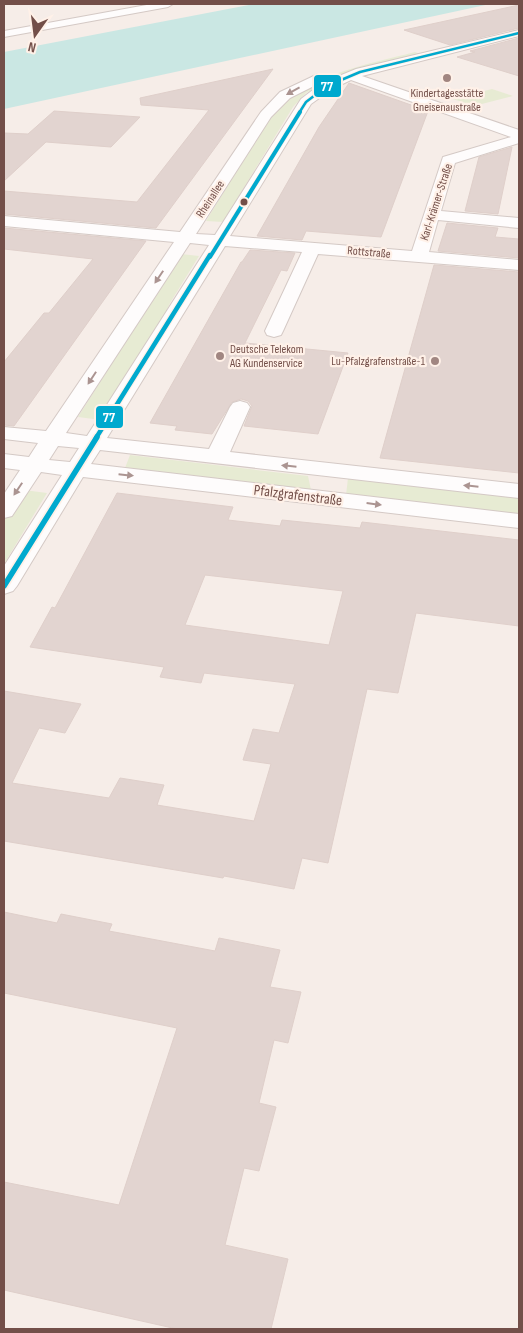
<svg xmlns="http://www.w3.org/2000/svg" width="523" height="1333" font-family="'Sofia Sans Condensed',sans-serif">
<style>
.green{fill:#e7ebd3}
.water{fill:#cae7e3}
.building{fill:#e2d4d0;stroke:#dfcfca;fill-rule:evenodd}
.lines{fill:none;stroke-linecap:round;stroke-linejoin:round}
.minor-casing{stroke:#d4c9c5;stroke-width:2}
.minor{fill:#fefcfc;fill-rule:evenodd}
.bus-1-far3-casing{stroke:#fff1e8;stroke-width:4.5}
.bus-1-far2-casing{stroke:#fff1e8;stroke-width:5.5}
.bus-1-far1-casing{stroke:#fff1e8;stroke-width:7}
.bus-1-casing{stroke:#fff1e8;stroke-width:9}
.bus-1-far3{stroke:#00a9ce;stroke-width:2.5}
.bus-1-far2{stroke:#00a9ce;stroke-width:4}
.bus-1-far1{stroke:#00a9ce;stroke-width:4.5}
.bus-1{stroke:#00a9ce;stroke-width:5.5}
.oneway{fill:#ab9491}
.poi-dot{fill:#a18681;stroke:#fff1e8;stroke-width:2}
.bus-dot{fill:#734f49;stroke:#fff1e8;stroke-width:2}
.labels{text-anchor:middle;stroke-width:4.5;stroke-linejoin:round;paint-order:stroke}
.far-poi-label{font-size:12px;fill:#734f49;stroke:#fff1e8}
.far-street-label{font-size:12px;fill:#734f49;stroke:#fff1e8}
.street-label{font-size:15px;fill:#734f49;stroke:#fff1e8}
.line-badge{stroke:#fff1e8;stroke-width:2}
.badge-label{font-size:14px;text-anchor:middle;font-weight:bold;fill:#fff}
</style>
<rect width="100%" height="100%" fill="#f6ede8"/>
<g class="green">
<path d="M415 52 420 54 320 85 306 93 293 107 223 222 206 221 270 116C305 75 365 65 415 52Z"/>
<path d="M492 89 513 96 474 106 453 99Z"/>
<path d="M181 254 199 256 170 303 162 321 101 420 78 417Z"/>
<path d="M130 455 308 476 311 490 125 468Z"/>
<path d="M348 478 519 498V515L346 495Z"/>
<path d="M24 490 47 493 4 564V521Z"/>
</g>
<path class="water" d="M254 4H490L4 109V52Z"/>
<g class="building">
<path d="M519 5V28L450 45 404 30Z"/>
<path d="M519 38V76L457 57 475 52 470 51Z"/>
<path d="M273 69 156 228 4 214V191L137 202 209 110 141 105 140 98Z"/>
<path d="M349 83 428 111 381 237 306 231 302 240 257 236 319 127Z"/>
<path d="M54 111 140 117 111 147 46 142 4 181V133L28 134Z"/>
<path d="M512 147 498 214 465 211 479 157Z"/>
<path d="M447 223 498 228 495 237 519 239V258L438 251Z"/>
<path d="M4 228 146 241 14 426 4 425V362L44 313H49L93 259 4 249Z"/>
<path d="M250 250 295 253 287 271 281 270 245 343 348 353 318 434 244 426 252 406 248 401 241 399 232 402 212 434 175 430 177 426 150 423 241 262H242Z"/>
<path d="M434 265 519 272V473L380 458Z"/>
<path d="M117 493 233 507 228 520 280 526 282 520 360 528 362 522 519 540V626L416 613 398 693 367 689 328 863 302 858 294 889 224 876 223 878 4 841V691L81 704 65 733 39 728 12 783 109 798 120 778 164 785 157 805 254 821 271 764 243 760 253 729 279 733 295 684 204 673 201 683 160 677 164 667 30 647 52 607 55 608ZM205 575 343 591 329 645 185 625Z"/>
<path d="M4 912 57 923 61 914 112 924 109 931 215 951 219 938 280 950 270 987 301 992 288 1043 274 1040 259 1103 276 1107 259 1171 244 1168 225 1245 288 1259 271 1329H177L4 1290V1182L119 1205 177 1028 4 993Z"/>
</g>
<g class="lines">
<g class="minor-casing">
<g id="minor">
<path d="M152 4H173L168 7 4 37V31Z"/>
<path d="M519 30V36L362 76 519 130V143L455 163 441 211 519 218V228L438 220 429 252 519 260V270L318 254 283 331 281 335 274 337 267 335 265 331 302 252 225 246 107 438 209 449 230 407 233 403 240 401 247 403 250 407 230 452 519 484V498L100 450 91 464 519 514V528L83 477 17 586 13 591 4 594V566L62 475 41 472 12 516 4 518V494L20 470 4 468V454L29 457 38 443 4 439V427L46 431 174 242 4 226V216L180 232 261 112 280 92 318 74H326L328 77 326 80 290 98 271 117 196 234 215 235 301 99 322 83 356 69ZM351 80 511 137 443 157 412 251 230 236 311 104 332 89ZM190 243 209 245 87 436 66 433ZM58 446 79 448 70 462 49 460Z"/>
</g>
</g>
<use href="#minor" class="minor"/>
<g class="bus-1-far3-casing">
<path id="bus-1-far3" d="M299 113 306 102 327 86 360 72 519 33"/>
</g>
<g class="bus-1-far2-casing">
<path id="bus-1-far2" d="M210 257 300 112"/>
</g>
<g class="bus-1-far1-casing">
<path id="bus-1-far1" d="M96 438 210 255"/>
</g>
<g class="bus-1-casing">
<path id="bus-1" d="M4 586 97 437"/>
</g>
<use href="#bus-1-far3" class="bus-1-far3"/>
<use href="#bus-1-far2" class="bus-1-far2"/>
<use href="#bus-1-far1" class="bus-1-far1"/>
<use href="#bus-1" class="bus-1"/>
</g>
<defs><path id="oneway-solid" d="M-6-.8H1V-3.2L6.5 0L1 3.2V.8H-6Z" transform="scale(1.25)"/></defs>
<g class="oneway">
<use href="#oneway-solid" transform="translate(293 91) rotate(151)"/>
<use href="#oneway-solid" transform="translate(159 277) rotate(124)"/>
<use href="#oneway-solid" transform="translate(92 378) rotate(123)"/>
<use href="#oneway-solid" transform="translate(289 466) rotate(-174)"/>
<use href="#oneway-solid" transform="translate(126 475) rotate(6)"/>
<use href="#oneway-solid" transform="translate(471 486) rotate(-174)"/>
<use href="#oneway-solid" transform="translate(18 489) rotate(124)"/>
<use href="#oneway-solid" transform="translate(374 504) rotate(7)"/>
</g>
<g class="poi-dot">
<circle cx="447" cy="78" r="5"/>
<circle cx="220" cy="356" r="5"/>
<circle cx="435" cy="361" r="5"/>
</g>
<circle class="bus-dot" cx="244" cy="202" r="4.5"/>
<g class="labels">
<g class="far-poi-label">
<text x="447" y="97">Kindertagesstätte<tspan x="447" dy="14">Gneisenaustraße</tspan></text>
<text x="230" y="353" text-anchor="start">Deutsche Telekom<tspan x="230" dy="14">AG Kundenservice</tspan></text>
<text x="425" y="365" text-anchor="end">Lu-Pfalzgrafenstraße-1</text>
</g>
<g class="far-street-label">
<text transform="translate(210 199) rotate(-57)" y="4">Rheinallee</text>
<text transform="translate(436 202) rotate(-72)" y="4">Karl-Krämer-Straße</text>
<text transform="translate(369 252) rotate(5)" y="4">Rottstraße</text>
</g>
<g class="street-label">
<text transform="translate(298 495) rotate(7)" y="5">Pfalzgrafenstraße</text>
</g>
</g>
<g class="line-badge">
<rect x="313" y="74" width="29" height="24" rx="5" fill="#00a9ce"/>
<rect x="95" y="405" width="29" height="24" rx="5" fill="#00a9ce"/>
</g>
<g class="badge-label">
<text x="327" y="91">77</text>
<text x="109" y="422">77</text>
</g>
<rect width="523" height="1333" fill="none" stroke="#734f49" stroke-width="10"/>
<g transform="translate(35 35) rotate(194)" stroke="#fff1e8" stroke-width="4" paint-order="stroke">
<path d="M0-4L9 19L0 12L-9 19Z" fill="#734f49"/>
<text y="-8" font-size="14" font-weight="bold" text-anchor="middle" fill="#734f49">N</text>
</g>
</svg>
